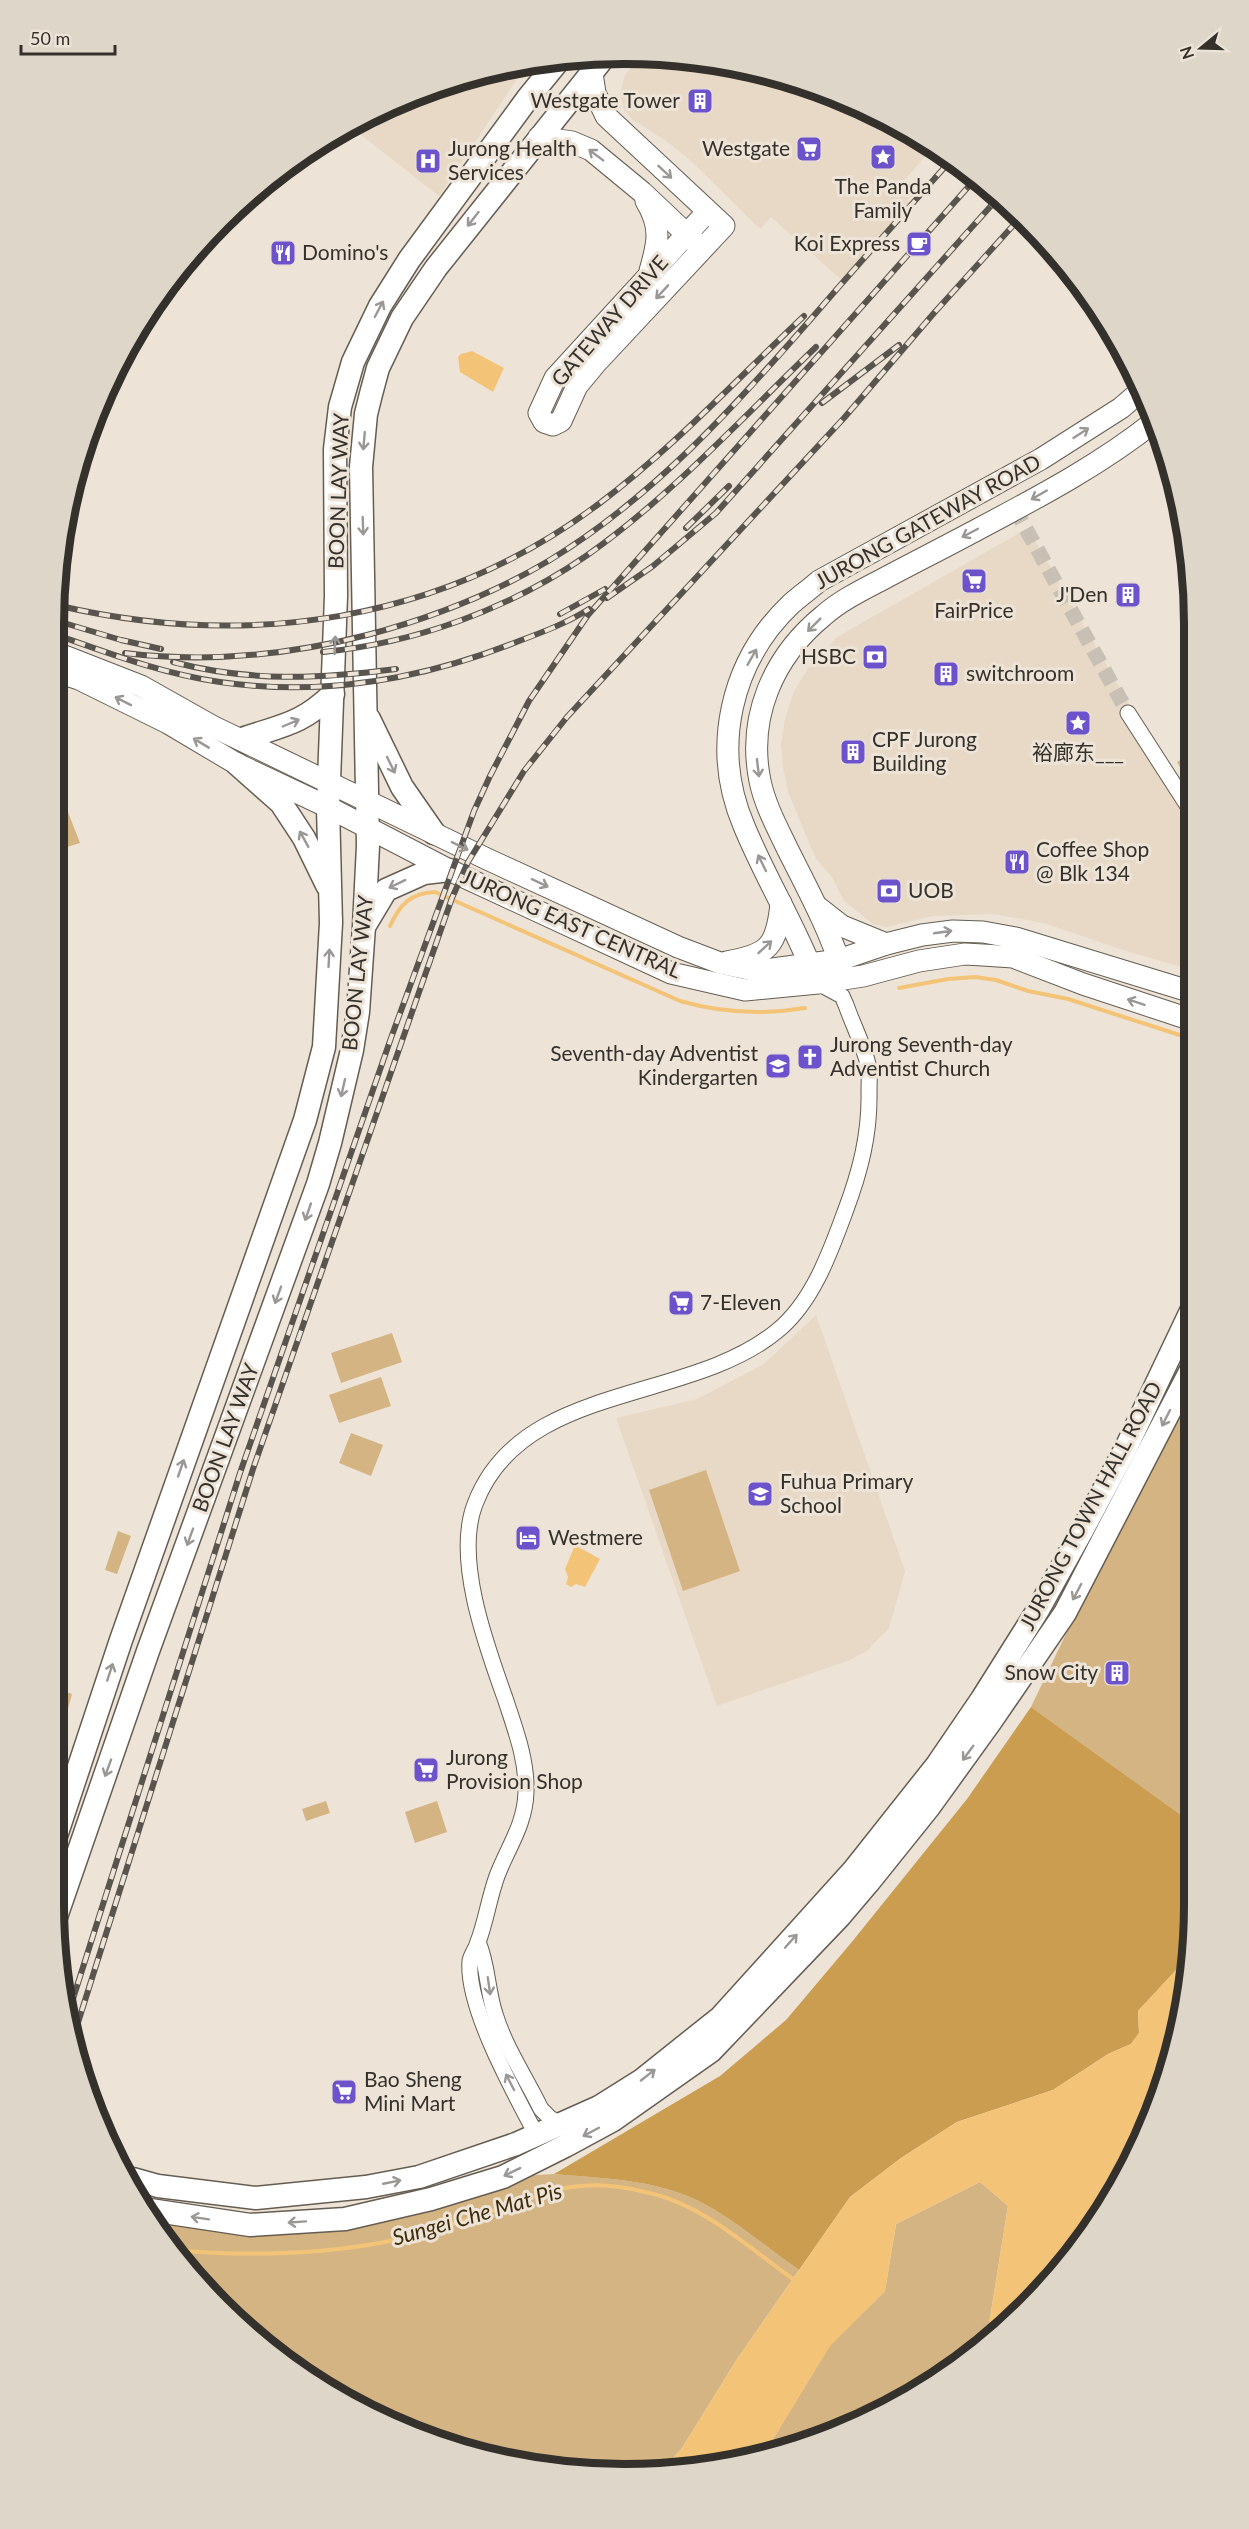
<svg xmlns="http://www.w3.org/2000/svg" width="1249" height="2529" font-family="Lato,'Noto Sans SC',sans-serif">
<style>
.built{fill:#e7d9c5}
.green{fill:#d4b483}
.forest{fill:#cb9d51}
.water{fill:#f3c478}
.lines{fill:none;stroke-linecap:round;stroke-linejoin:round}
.stream{stroke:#f3c478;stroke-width:4}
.street-tunnel{stroke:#c8c0b5;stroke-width:15;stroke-dasharray:15 8;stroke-linecap:butt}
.street-casing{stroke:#655d52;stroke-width:17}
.secondary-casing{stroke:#655d52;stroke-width:23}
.primary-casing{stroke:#655d52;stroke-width:25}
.street{stroke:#fff;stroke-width:15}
.secondary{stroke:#fff;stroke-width:21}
.primary{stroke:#fff;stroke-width:22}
.rail-casing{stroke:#59544d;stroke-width:6}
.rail{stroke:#ede4d7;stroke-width:4;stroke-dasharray:11;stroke-linecap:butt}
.oneway{stroke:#9a9895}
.labels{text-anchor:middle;stroke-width:6;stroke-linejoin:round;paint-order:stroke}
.poi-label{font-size:21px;fill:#34302b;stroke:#ede4d7;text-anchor:start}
.street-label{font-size:21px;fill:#34302b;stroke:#ede4d7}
.water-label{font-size:22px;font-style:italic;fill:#3f2c0a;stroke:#ede4d7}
.rim{fill:none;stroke:#34302b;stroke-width:8}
</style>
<rect width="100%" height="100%" fill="#ede4d7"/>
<g class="built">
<path d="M640 56 736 65 843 98 932 149 899 186 911 196 907 200 915 207 846 284 771 217 760 229 690 160 665 140 633 120 624 110 620 93 625 75Z"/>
<path d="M527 64 439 196 351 127 406 97 514 65Z"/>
<path d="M1028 528 1191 812 1192 970 1123 950 1044 923 993 914 933 916 887 927 873 924 844 901 832 877 816 859 788 792 783 767 781 745 785 719 794 691 809 667 837 637Z"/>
<path d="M816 1315 905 1571 898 1597 889 1628 867 1651 850 1660 717 1706 616 1418 697 1399 764 1364Z"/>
</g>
<g class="green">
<path d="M1189 755 1191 758V787L1177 762Z"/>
<path d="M54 776 80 843 54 851Z"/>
<path d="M392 1333 402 1362 341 1383 331 1353Z"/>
<path d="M1193 1368 1195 1825 1031 1707Z"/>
<path d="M381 1377 391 1406 339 1423 329 1395Z"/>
<path d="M351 1433 383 1445 371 1476 339 1463Z"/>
<path d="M706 1470 740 1571 683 1591 649 1490Z"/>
<path d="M118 1531 131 1536 117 1574 105 1570Z"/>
<path d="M54 1688 72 1694 54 1760Z"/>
<path d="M326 1801 330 1813 306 1821 302 1809Z"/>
<path d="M437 1801 447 1832 415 1843 405 1812Z"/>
<path d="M554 2174C598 2178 643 2179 685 2195 722 2209 766 2247 799 2270L737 2359 682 2448 663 2469 513 2464 406 2431 308 2379 172 2252 150 2210 345 2219 503 2177Z"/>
<path d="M980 2182 1008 2206 986 2343 972 2357 877 2416 767 2449 830 2345 885 2291 896 2224Z"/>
</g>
<path class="forest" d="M1031 1707 1195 1825V1905L1190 1955 1138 2011 1139 2033 1131 2044 1108 2054 1053 2090 957 2122 901 2158 850 2197 799 2270C766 2247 722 2209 685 2195 643 2179 598 2178 554 2174L720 2076 786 2020 851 1943 967 1799Z"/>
<g class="water">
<path d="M472 351 504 368 493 392 460 372 458 357 461 354Z"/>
<path d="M575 1545 600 1559 585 1587 576 1584 571 1587 566 1584 568 1577 565 1569Z"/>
<path d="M1190 1955 1184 2016 1151 2123 1053 2281 986 2343 1008 2206 980 2182 896 2224 885 2291 830 2346 767 2449 699 2470 663 2469 682 2448 737 2359 850 2197 901 2158 957 2122 1053 2090 1108 2054 1131 2044 1139 2033 1138 2011Z"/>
</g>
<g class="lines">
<g class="stream">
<path d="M390 926C400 904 411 893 435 892L680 1001C722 1013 763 1015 805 1008"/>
<path d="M899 988 948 979 975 977 996 980 1028 991 1068 999 1192 1039"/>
<path d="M171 2250C241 2256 316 2255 385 2242 431 2233 476 2216 520 2202 541 2195 560 2187 582 2186 602 2184 625 2187 645 2192 701 2203 748 2247 793 2279"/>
</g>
<path class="street-tunnel" d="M1015 509 1128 713"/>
<g class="street-casing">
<g id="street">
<path d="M1128 713 1191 811"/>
<path d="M478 1942C488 1965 487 1990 495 2014 505 2047 526 2078 541 2109L550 2118 561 2124"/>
<path d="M536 2134C515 2094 466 2007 470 1961 471 1955 476 1949 478 1942 486 1921 489 1898 497 1876 508 1847 525 1825 526 1792 527 1759 515 1729 505 1698 486 1645 454 1558 475 1504 521 1382 689 1404 777 1331 812 1303 830 1253 845 1212 860 1172 870 1135 869 1091 869 1082 870 1072 868 1064 863 1044 853 1025 846 1005L842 996 818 983"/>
</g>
</g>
<g class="secondary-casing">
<g id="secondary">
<path d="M592 73 595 93 606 116 724 226 596 363 577 386 561 421 553 425 544 422 539 413 555 378 708 211"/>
<path d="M539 137 572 142 591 150 642 192 696 243"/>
<path d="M646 201C662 227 658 243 650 271"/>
<path d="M54 652 141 686 212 726 487 859 678 947 720 963 758 971 839 960 886 944 922 935 953 931 983 932 1016 938 1192 992"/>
<path d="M54 671 79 679 168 723 237 764 328 807 449 870 671 973 745 990 818 983 863 976 919 961 965 954 983 955 1013 957 1083 984 1192 1020"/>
<path d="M819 908 842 926 886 944"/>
<path d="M726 962C769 955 777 946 781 903"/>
<path d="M843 973C830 930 807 888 787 848 777 827 765 805 760 781 747 717 773 657 823 616 841 600 864 589 885 578 913 563 941 549 969 534 1033 500 1099 466 1155 421"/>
<path d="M814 975C794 924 765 877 744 826 711 749 730 662 791 604 800 596 810 589 819 581L1041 459 1121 408 1142 390"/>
</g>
</g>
<g class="primary-casing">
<g id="primary">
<path d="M369 719 402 787 434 833"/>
<path d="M242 739C283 725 300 725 333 694"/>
<path d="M237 764 281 803 304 838 327 885"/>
<path d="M365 925 386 890 424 873 449 870"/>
<path d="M54 1842 121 1640 305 1120 324 1047 331 923 328 807 336 596 335 449 340 407 353 362 380 306 409 260 528 98 559 60"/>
<path d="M56 1917 148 1651 318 1184 330 1143 352 1050 358 1012 364 926 368 846 361 467 366 414 371 394 378 368 402 318 436 268 605 56"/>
<path d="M133 2179 158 2186 256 2198 366 2187 419 2177 516 2144 599 2107 642 2080 721 2017 853 1871 937 1765 982 1699 1038 1610 1083 1529 1126 1448 1193 1307"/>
<path d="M150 2210 250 2225 345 2219 431 2199 503 2177 565 2146 613 2120 711 2051 840 1916 868 1883 929 1807 991 1721 1065 1613 1193 1366"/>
</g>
</g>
<use href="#street" class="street"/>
<use href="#secondary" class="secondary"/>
<use href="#primary" class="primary"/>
<g class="rail-casing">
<g id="rail">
<path d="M822 403 899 345"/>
<path d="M686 528 729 486"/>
<path d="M607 598 653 566 716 513 998 198"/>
<path d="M56 605C247 650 441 623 600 503 674 447 737 379 804 316"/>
<path d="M560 614 605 589"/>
<path d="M54 620 121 640 161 649"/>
<path d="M54 634C108 653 163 674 220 682 322 697 424 679 519 641 543 632 567 623 589 609"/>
<path d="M323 652C416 643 509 609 586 556 669 498 743 417 816 347"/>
<path d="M125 653C206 663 289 655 367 635 431 618 493 594 550 560 655 496 737 404 817 312 861 261 906 211 951 160"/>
<path d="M173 662C249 682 319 679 396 669"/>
<path d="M71 2005 240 1473 391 1038 474 811 490 776 529 701 588 615 977 177"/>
<path d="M75 2032 253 1469 403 1038 452 898 468 862 524 771 567 717 844 418 934 313 1019 219"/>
</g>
</g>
<use href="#rail" class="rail"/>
</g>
<defs><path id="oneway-shaft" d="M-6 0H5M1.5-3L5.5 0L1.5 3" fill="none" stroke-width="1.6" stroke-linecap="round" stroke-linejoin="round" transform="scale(1.5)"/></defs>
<g class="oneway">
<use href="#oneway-shaft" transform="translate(596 155) rotate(-143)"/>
<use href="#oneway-shaft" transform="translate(665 172) rotate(43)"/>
<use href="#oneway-shaft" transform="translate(473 219) rotate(128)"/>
<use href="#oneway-shaft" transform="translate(662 292) rotate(133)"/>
<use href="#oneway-shaft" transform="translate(379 309) rotate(-62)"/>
<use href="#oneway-shaft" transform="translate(1081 433) rotate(-33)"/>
<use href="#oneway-shaft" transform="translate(364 441) rotate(95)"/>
<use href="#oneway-shaft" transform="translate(1039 495) rotate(150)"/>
<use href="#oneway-shaft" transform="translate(363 526) rotate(88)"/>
<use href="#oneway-shaft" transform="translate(970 533) rotate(152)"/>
<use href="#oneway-shaft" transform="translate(814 625) rotate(135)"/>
<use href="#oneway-shaft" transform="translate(335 645) rotate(-88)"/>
<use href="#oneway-shaft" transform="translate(752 657) rotate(-60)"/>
<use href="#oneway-shaft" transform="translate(123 701) rotate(-153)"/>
<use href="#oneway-shaft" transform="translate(291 723) rotate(-23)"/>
<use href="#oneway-shaft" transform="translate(201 743) rotate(-149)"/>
<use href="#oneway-shaft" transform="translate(391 765) rotate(64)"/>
<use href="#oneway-shaft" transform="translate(758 768) rotate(83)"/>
<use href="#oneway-shaft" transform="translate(304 839) rotate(-119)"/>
<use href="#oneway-shaft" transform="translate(460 846) rotate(26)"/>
<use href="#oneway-shaft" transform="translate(762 863) rotate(-116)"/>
<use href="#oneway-shaft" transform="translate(540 883) rotate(25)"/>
<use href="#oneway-shaft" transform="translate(397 884) rotate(154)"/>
<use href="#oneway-shaft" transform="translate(943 932) rotate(-8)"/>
<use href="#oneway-shaft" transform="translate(765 947) rotate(-43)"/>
<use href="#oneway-shaft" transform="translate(329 958) rotate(-87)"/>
<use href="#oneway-shaft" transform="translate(1136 1002) rotate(-162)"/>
<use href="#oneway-shaft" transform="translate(343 1088) rotate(103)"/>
<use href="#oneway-shaft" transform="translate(308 1212) rotate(109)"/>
<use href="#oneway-shaft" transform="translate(278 1295) rotate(110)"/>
<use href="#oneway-shaft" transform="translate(1166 1418) rotate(117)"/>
<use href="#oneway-shaft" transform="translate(181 1468) rotate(-71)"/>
<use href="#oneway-shaft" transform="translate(190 1537) rotate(110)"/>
<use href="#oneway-shaft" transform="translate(1077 1592) rotate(118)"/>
<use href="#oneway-shaft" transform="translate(110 1672) rotate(-72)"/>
<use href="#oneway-shaft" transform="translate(968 1753) rotate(126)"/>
<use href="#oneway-shaft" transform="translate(108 1768) rotate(110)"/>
<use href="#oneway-shaft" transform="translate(791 1941) rotate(-48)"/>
<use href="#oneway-shaft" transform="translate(489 1986) rotate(82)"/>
<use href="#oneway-shaft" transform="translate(648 2075) rotate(-38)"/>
<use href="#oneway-shaft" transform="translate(510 2082) rotate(-117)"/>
<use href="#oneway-shaft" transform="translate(591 2132) rotate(152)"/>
<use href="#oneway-shaft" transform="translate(512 2172) rotate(154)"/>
<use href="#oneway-shaft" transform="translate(392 2182) rotate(-11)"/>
<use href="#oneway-shaft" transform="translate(200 2218) rotate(-171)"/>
<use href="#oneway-shaft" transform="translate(297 2222) rotate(176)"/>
</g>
<defs>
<g id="building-square" transform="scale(1.35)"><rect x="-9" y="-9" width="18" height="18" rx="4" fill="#6c52cb" stroke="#ede4d7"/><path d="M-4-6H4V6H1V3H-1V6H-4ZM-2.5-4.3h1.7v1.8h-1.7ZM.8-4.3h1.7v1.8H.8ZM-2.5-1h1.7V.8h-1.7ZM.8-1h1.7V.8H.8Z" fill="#fff"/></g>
<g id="supermarket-square" transform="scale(1.35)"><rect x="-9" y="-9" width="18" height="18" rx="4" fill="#6c52cb" stroke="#ede4d7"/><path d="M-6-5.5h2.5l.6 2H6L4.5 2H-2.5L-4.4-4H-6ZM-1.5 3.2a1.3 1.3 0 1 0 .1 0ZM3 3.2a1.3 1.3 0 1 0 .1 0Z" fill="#fff"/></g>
<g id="sight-square" transform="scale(1.35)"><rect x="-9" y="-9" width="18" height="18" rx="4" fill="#6c52cb" stroke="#ede4d7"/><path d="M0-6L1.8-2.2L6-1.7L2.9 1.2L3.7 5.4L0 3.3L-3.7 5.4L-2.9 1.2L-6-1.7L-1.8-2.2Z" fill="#fff"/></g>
<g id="hospital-square" transform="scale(1.35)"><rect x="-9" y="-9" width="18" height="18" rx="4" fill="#6c52cb" stroke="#ede4d7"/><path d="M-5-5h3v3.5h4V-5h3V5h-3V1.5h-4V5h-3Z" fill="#fff"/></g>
<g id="cafe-square" transform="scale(1.35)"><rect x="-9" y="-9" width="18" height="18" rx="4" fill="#6c52cb" stroke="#ede4d7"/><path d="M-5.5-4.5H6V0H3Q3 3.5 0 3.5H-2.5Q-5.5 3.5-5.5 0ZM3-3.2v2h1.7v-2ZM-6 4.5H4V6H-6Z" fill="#fff"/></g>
<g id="restaurant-square" transform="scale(1.35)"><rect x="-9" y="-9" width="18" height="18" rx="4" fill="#6c52cb" stroke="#ede4d7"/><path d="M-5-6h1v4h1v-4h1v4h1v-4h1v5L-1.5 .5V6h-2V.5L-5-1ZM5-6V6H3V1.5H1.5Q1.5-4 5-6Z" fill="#fff"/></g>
<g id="bank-square" transform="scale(1.35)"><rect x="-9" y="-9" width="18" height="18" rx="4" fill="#6c52cb" stroke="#ede4d7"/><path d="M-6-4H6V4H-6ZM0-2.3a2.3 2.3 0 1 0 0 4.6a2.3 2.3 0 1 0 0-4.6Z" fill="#fff"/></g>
<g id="church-square" transform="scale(1.35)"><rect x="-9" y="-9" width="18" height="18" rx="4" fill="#6c52cb" stroke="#ede4d7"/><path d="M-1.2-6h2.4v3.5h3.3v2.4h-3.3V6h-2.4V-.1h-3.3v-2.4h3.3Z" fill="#fff"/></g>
<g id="school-square" transform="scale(1.35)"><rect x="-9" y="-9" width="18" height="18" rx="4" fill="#6c52cb" stroke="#ede4d7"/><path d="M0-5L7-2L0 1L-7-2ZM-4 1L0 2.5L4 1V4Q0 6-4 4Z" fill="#fff"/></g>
<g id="hotel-square" transform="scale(1.35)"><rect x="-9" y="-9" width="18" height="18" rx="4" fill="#6c52cb" stroke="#ede4d7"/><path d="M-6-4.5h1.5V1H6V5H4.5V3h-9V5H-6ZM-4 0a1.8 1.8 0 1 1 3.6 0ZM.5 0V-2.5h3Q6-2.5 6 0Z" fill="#fff"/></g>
</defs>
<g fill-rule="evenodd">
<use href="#building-square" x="700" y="101"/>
<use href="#supermarket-square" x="809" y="149"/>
<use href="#sight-square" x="883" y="157"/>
<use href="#hospital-square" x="428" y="161"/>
<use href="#cafe-square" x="919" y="244"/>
<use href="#restaurant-square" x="283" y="253"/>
<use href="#supermarket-square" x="974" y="581"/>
<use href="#building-square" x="1128" y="595"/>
<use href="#bank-square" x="875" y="657"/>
<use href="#building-square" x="946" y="674"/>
<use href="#sight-square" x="1078" y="723"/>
<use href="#building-square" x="853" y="752"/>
<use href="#restaurant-square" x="1017" y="862"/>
<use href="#bank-square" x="889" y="891"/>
<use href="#church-square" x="810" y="1057"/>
<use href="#school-square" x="778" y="1066"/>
<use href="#supermarket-square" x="681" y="1303"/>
<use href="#school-square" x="760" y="1494"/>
<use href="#hotel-square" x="528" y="1538"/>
<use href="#building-square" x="1117" y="1673"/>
<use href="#supermarket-square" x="426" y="1770"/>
<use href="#supermarket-square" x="344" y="2092"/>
</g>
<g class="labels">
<g class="poi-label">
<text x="680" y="108" text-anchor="end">Westgate Tower</text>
<text x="448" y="156">Jurong Health<tspan x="448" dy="24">Services</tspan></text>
<text x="790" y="156" text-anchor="end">Westgate</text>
<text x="883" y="194" text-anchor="middle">The Panda<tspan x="883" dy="24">Family</tspan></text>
<text x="900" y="251" text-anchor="end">Koi Express</text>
<text x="302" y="260">Domino's</text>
<text x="1108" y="602" text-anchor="end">J'Den</text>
<text x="974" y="618" text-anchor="middle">FairPrice</text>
<text x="856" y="664" text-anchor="end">HSBC</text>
<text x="966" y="681">switchroom</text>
<text x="872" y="747">CPF Jurong<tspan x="872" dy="24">Building</tspan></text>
<text x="1078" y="760" text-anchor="middle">裕廊东___</text>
<text x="1036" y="857">Coffee Shop<tspan x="1036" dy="24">@ Blk 134</tspan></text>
<text x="908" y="898">UOB</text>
<text x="830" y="1052">Jurong Seventh-day<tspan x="830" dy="24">Adventist Church</tspan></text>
<text x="758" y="1061" text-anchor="end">Seventh-day Adventist<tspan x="758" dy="24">Kindergarten</tspan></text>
<text x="700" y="1310">7-Eleven</text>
<text x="780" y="1489">Fuhua Primary<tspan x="780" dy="24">School</tspan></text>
<text x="548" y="1545">Westmere</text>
<text x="1098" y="1680" text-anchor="end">Snow City</text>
<text x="446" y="1765">Jurong<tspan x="446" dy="24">Provision Shop</tspan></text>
<text x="364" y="2087">Bao Sheng<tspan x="364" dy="24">Mini Mart</tspan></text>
</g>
<g class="street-label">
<text transform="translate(610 321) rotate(-49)" y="7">GATEWAY DRIVE</text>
<text transform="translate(339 491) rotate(-88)" y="7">BOON LAY WAY</text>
<text transform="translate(928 522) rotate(-29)" y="7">JURONG GATEWAY ROAD</text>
<text transform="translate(571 924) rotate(24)" y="7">JURONG EAST CENTRAL</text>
<text transform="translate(358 973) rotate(-84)" y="7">BOON LAY WAY</text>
<text transform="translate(226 1438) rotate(-70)" y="7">BOON LAY WAY</text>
<text transform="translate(1091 1506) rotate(-62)" y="7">JURONG TOWN HALL ROAD</text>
</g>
<g class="water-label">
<text transform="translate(477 2214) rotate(-16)" y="8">Sungei Che Mat Pis</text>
</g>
</g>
<path d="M0 0H1249V2529H0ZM624 64H624A560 560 0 0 1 1184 624V1904A560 560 0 0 1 624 2464H624A560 560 0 0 1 64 1904V624A560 560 0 0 1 624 64Z" fill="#ded6c9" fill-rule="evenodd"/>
<path class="rim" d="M624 64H624A560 560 0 0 1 1184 624V1904A560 560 0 0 1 624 2464H624A560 560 0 0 1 64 1904V624A560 560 0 0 1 624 64Z"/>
<g transform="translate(1201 48) rotate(251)" stroke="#ede4d7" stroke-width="4.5" paint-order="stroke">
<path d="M0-4.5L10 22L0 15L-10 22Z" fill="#34302b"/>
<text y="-9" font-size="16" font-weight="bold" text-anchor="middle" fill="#34302b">N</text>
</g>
<path d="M21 45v9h94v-9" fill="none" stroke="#34302b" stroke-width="3"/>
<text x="30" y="45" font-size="18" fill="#34302b" stroke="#ede4d7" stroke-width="4.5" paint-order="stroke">50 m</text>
</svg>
